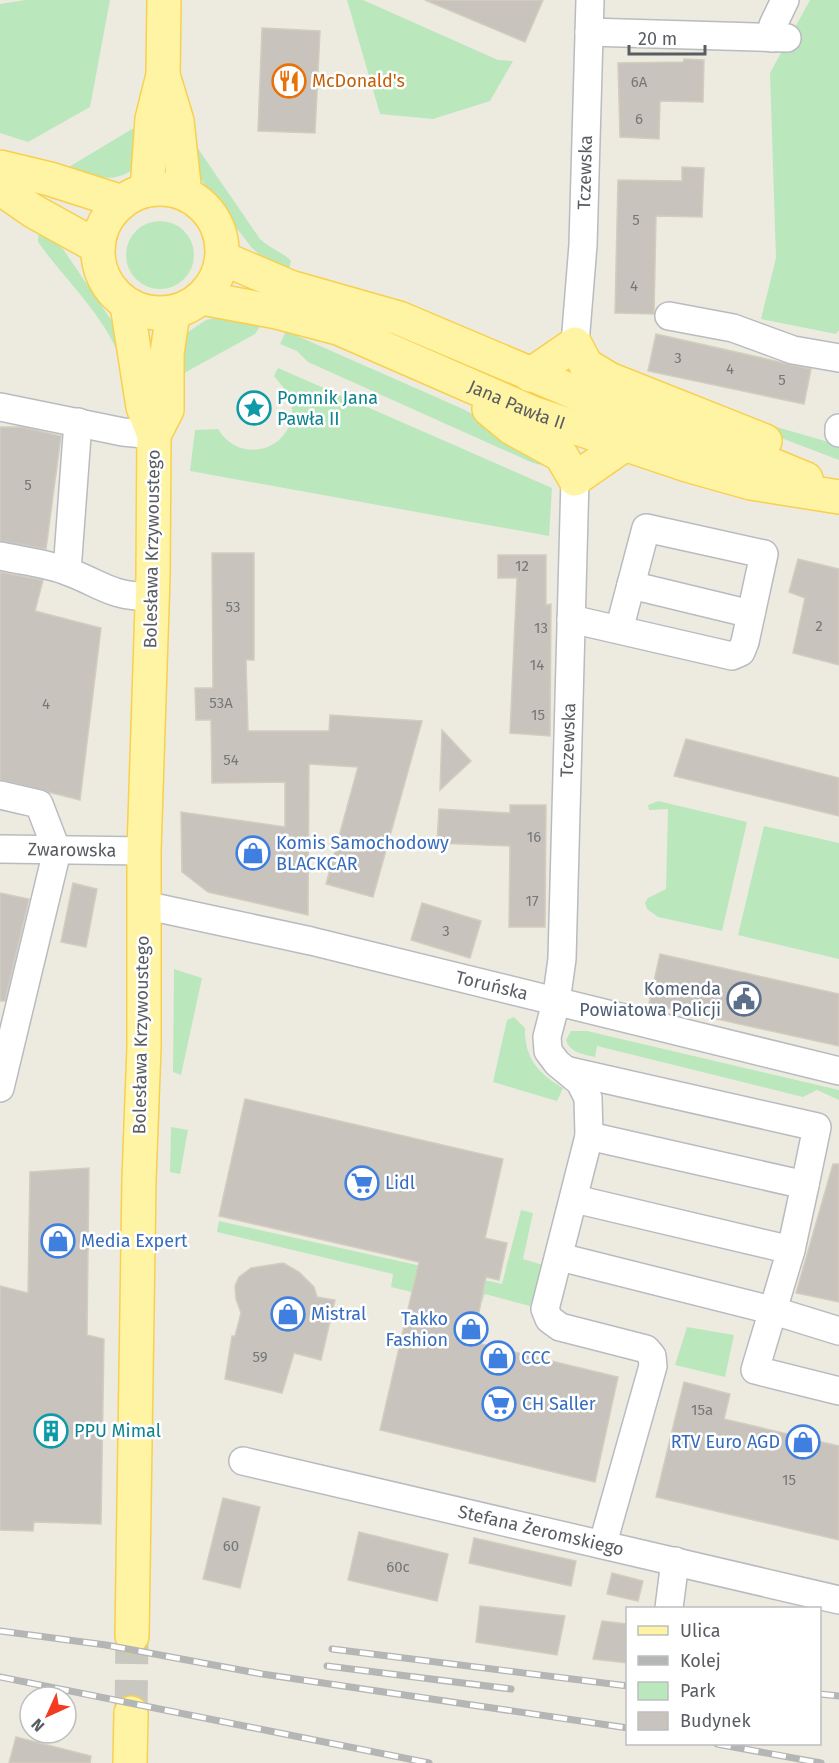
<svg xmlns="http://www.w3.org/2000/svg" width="839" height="1763" font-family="'Fira Sans',sans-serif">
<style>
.green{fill:#bbe7bd}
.building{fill:#c8c4bd;stroke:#d2cdbe;stroke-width:1.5}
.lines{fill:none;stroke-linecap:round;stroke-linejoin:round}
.major-tunnel{stroke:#c8c8c0;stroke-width:33;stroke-dasharray:33 16;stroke-linecap:butt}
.minor-casing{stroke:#b8bbc0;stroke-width:30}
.major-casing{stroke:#f9d04e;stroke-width:36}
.minor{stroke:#fff;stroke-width:27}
.major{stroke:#fff4a3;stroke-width:33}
.rail-casing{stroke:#b4b5b5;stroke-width:7}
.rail{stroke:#fff;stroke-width:4.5;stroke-dasharray:14;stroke-linecap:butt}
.labels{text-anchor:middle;stroke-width:5;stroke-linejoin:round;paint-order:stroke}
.number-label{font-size:15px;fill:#757779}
.food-label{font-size:18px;fill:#c56008;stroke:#fff;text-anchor:start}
.street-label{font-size:18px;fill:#595d62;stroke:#fff}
.culture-label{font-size:18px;fill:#0d838f;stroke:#fff;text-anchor:start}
.shop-label{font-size:18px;fill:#366cbe;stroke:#fff;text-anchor:start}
.service-label{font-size:18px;fill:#4e5e75;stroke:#fff;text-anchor:end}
</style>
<rect width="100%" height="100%" fill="#edebe0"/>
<g class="green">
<path d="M25 0H110L90 107 28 142 0 133V4Z"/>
<path d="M347 0H363L498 60 513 61 490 101 433 119 380 114Z"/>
<path d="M810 0H839V330L836 334 761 319 776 258 770 73Z"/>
<path d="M132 129H143L134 169C111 185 92 176 67 168Z"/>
<path d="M188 134 260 239C269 248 283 252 291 261L289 269 262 257 252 248 211 195 198 174Z"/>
<circle cx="160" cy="255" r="34"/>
<path d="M39 228 63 249 120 333V357C102 313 66 281 38 242Z"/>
<path d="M222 316 263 322 255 334 177 377 185 334 206 320Z"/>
<path d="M286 331 463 409 513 436 550 467 533 463 308 362 297 351 280 344Z"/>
<path d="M278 368 552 488 549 536 190 471 195 430 218 429C240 466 294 450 292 408 292 395 281 385 274 376Z"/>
<path d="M732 414 839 445V460L744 424Z"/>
<path d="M658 801 747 822 722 931 658 917 647 909 645 903 648 898 666 889 668 809 649 810 648 805Z"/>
<path d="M764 826 839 843V959L738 935Z"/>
<path d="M174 969 202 978 181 1075 173 1072Z"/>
<path d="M514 1017 525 1028C524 1057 538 1074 563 1088L557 1101 493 1082 507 1020Z"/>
<path d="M571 1031H587L839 1090V1100L817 1090 803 1097 795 1095 597 1046 595 1057C583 1054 570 1053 566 1040Z"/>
<path d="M171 1127 188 1130 180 1174 170 1172Z"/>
<path d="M521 1210 533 1213 523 1259 543 1265 530 1306 485 1294 482 1302 443 1293 440 1299 391 1287 393 1274 217 1232 219 1221 502 1284Z"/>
<path d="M687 1327 734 1335 725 1377 675 1365Z"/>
</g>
<g class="building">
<path d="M425 0H543L525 42Z"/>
<path d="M262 28 320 31 315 133 258 131Z"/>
<path d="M684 59 704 60 703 102 660 101 659 139 620 137 618 63 683 62Z"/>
<path d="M682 167 704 168 702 217 656 216 654 314 615 313 618 180 682 181Z"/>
<path d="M656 334 811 369 804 404 648 371Z"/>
<path d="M0 427H22L61 436 46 549 0 541Z"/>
<path d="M212 553H254V660H246L248 731H329L330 715 422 721 373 897 326 884 358 767 309 764 308 915 208 892 182 872 181 812 285 827V782L212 783 211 720H196L195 688H213Z"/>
<path d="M498 555H546V605L551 604 550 736 510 733 517 578H498Z"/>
<path d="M798 559 839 569V665L793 653 805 598 789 592Z"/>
<path d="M0 572 43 580 35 611 101 628 80 800 0 780Z"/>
<path d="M442 730 471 761 440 790Z"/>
<path d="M686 739 839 778V816L674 776Z"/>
<path d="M510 805H546L545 927H509L510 846 437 843 439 809 510 813Z"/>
<path d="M73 883 97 889 86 947 61 942Z"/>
<path d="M0 893 29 899 5 1001H0Z"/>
<path d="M422 903 481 921 470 958 411 940Z"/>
<path d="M660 954 839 994V1046L649 1004Z"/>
<path d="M245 1099 503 1159 485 1238 507 1243 499 1280 486 1277 473 1342 618 1377 595 1482 380 1430 419 1262 219 1216Z"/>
<path d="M833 1164H839V1302L796 1293Z"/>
<path d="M89 1168 87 1335 104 1339 101 1524 34 1522 33 1531 0 1530V1286L28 1293 30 1172Z"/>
<path d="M283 1263 299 1272 314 1287 317 1297 335 1300 321 1360 294 1353 282 1393 225 1379 232 1336H235L241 1313 236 1299 235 1286 239 1277 251 1268Z"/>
<path d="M684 1382 730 1394 724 1419 839 1446V1540L656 1497Z"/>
<path d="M223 1498 260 1507 240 1588 203 1579Z"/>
<path d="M359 1532 448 1554 437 1601 348 1580Z"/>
<path d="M474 1538 576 1561 571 1586 469 1563Z"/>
<path d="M612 1573 643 1581 638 1601 607 1594Z"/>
<path d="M480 1606 565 1616 557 1655 476 1642Z"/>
<path d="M602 1621 627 1624V1663L593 1659Z"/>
<path d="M16 1737 91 1756 90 1763H9Z"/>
</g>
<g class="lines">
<path class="major-tunnel" d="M131 1713 132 1636"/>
<g class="minor-casing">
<g id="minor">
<path d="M589 32 787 38"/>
<path d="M772 38 773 25 785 0"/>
<path d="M669 316 733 328 793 350 839 358"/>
<path id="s1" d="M575 344 583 245 590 0"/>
<path d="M0 407 123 432 154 435"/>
<path d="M839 428V433"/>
<path d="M575 479 562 959 556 1002 547 1037 548 1051 557 1063 580 1082 588 1098 589 1136 545 1309 549 1319 560 1327 646 1349 652 1356 653 1366 603 1543"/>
<path d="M0 556C22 561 48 563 69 572 105 586 110 596 152 597"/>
<path d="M67 571 78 422"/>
<path d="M631 585 751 614"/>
<path d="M571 619 732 656 741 652 745 642 764 554 646 528 619 630"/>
<path d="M0 795 39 804 57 851 0 1088"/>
<path id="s2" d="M0 849 144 851"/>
<path id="s3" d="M144 905 311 941 839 1071"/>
<path d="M569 1071 817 1127 805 1185"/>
<path d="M575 1199 791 1250 805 1185 589 1136"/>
<path d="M791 1250 755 1370 839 1391"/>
<path d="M560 1257 771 1310 839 1331"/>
<path id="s4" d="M243 1461 839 1600"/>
<path d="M669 1608 675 1561"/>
</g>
</g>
<g class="major-casing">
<g id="major">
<path d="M163 75 177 121 185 194"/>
<path d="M0 167 50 179 122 202"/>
<path d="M0 188 33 211 98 247"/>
<circle cx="160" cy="251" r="62"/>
<path d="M147 190 152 119 163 75 164 0"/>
<path d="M222 258 290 287 399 318 607 406 760 460 806 479"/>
<path id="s5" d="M202 298 277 312 338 328 535 414 687 465 751 483 839 497"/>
<path d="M127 305 143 407 154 435 153 576 144 851V1047L139 1179 132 1636"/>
<path d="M530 375 575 344 586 365 609 379 765 441"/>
<path d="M489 409 512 428 561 455 575 479 624 445"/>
<path d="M154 435 167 410V353L173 313"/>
<path d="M130 1763 131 1713"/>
</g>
</g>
<use href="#minor" class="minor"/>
<use href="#major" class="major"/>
<g class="rail-casing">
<g id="rail">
<path d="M0 1631 106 1645 262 1674 628 1728"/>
<path d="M332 1649 628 1686"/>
<path d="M327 1666 511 1689"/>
<path d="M0 1677 429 1763"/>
<path d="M820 1694 839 1696"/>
<path d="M717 1744 821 1763"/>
</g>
</g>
<use href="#rail" class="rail"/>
</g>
<defs>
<g id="restaurant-ring" transform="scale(1.725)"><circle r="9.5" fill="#fff" stroke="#e8710a" stroke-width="1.5"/><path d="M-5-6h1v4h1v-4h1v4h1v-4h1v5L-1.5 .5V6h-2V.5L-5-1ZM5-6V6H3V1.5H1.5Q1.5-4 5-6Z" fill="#e8710a"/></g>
<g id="sight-ring" transform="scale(1.725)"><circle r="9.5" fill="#fff" stroke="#0f9aa8" stroke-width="1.5"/><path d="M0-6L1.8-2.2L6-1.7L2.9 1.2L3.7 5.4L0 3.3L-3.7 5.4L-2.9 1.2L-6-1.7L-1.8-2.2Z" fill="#0f9aa8"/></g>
<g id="shop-ring" transform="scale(1.725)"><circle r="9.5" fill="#fff" stroke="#3f7fe0" stroke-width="1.5"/><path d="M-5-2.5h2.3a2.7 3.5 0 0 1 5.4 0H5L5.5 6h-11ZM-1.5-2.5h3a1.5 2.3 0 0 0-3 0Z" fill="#3f7fe0"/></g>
<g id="civic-ring" transform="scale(1.725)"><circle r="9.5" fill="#fff" stroke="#5c6f8a" stroke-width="1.5"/><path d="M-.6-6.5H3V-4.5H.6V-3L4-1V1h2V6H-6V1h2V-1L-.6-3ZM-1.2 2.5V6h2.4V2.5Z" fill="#5c6f8a"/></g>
<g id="supermarket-ring" transform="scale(1.725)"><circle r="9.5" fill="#fff" stroke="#3f7fe0" stroke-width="1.5"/><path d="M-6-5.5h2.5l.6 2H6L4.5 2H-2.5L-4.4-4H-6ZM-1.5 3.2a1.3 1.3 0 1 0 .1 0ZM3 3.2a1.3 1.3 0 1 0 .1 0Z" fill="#3f7fe0"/></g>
<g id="building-ring" transform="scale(1.725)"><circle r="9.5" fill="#fff" stroke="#0f9aa8" stroke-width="1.5"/><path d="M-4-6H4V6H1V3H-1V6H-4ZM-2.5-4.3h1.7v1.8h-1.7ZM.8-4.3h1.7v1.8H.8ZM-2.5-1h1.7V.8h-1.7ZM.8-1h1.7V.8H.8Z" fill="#0f9aa8"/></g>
</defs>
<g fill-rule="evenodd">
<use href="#restaurant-ring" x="289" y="81"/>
<use href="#sight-ring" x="254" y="408"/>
<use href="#shop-ring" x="253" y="853"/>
<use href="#civic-ring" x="744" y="999"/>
<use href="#supermarket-ring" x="362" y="1183"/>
<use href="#shop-ring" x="58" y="1241"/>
<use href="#shop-ring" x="288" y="1314"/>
<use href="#shop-ring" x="471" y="1329"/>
<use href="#shop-ring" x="498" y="1358"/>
<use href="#supermarket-ring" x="499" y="1404"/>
<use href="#building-ring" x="51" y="1431"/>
<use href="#shop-ring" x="803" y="1442"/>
</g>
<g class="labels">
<g class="number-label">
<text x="639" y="87">6A</text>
<text x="639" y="124">6</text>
<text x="636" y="225">5</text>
<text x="634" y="291">4</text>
<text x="678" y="363">3</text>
<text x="730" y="374">4</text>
<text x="782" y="385">5</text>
<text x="28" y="490">5</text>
<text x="522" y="571">12</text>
<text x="233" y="612">53</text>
<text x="819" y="631">2</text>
<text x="541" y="633">13</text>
<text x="537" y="670">14</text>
<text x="221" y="708">53A</text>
<text x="46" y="709">4</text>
<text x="538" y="720">15</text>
<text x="231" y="765">54</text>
<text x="534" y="842">16</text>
<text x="532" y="906">17</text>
<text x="446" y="936">3</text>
<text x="260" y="1362">59</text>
<text x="702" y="1415">15a</text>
<text x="789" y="1485">15</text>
<text x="231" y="1551">60</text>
<text x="398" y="1572">60c</text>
</g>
<g class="food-label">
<text x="312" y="87">McDonald's</text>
</g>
<g class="street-label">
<text dy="6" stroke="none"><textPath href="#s1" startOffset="172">Tczewska</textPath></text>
<text dy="6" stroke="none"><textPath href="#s5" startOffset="334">Jana Pawła II</textPath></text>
<text transform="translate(152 549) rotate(-89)" y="6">Bolesława Krzywoustego</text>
<text transform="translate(568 740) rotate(-88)" y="6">Tczewska</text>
<text dy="6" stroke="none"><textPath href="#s2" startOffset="72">Zwarowska</textPath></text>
<text dy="6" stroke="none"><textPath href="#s3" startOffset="357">Toruńska</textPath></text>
<text transform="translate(141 1035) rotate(-89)" y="6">Bolesława Krzywoustego</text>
<text dy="6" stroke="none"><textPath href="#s4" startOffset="306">Stefana Żeromskiego</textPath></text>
</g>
<g class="culture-label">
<text x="277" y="404">Pomnik Jana<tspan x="277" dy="21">Pawła II</tspan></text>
<text x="74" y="1437">PPU Mimal</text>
</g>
<g class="shop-label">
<text x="276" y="849">Komis Samochodowy<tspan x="276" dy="21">BLACKCAR</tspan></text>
<text x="385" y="1189">Lidl</text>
<text x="81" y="1247">Media Expert</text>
<text x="311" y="1320">Mistral</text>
<text x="448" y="1325" text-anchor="end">Takko<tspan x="448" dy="21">Fashion</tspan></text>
<text x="521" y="1364">CCC</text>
<text x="522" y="1410">CH Saller</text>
<text x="780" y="1448" text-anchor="end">RTV Euro AGD</text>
</g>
<g class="service-label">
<text x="721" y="995">Komenda<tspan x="721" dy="21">Powiatowa Policji</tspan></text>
</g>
</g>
<rect x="626" y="1607" width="195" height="138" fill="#ffffff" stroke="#bdbec0" stroke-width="1.5"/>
<rect x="638" y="1626" width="30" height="9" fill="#fff4a3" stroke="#bdbec0" stroke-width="1.5"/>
<text x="680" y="1637" font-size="18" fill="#595d62">Ulica</text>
<rect x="638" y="1656" width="30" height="9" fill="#b4b5b5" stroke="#bdbec0" stroke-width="1.5"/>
<text x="680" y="1667" font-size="18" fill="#595d62">Kolej</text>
<rect x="638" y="1682" width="30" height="18" fill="#bbe7bd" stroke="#bdbec0" stroke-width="1.5"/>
<text x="680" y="1697" font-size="18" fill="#595d62">Park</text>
<rect x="638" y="1712" width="30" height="18" fill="#c8c4bd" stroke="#bdbec0" stroke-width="1.5"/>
<text x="680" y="1727" font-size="18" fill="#595d62">Budynek</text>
<g transform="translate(48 1715) rotate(225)"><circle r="28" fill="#ffffff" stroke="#bdbec0" stroke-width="1.5"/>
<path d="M0-4.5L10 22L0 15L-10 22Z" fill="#f23b21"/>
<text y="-9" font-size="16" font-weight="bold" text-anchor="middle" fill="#595d62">N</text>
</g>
<path d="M629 45v9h76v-9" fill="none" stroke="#595d62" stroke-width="3"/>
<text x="638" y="45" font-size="18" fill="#595d62" stroke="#ffffff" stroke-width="4.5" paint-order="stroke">20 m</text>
</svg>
